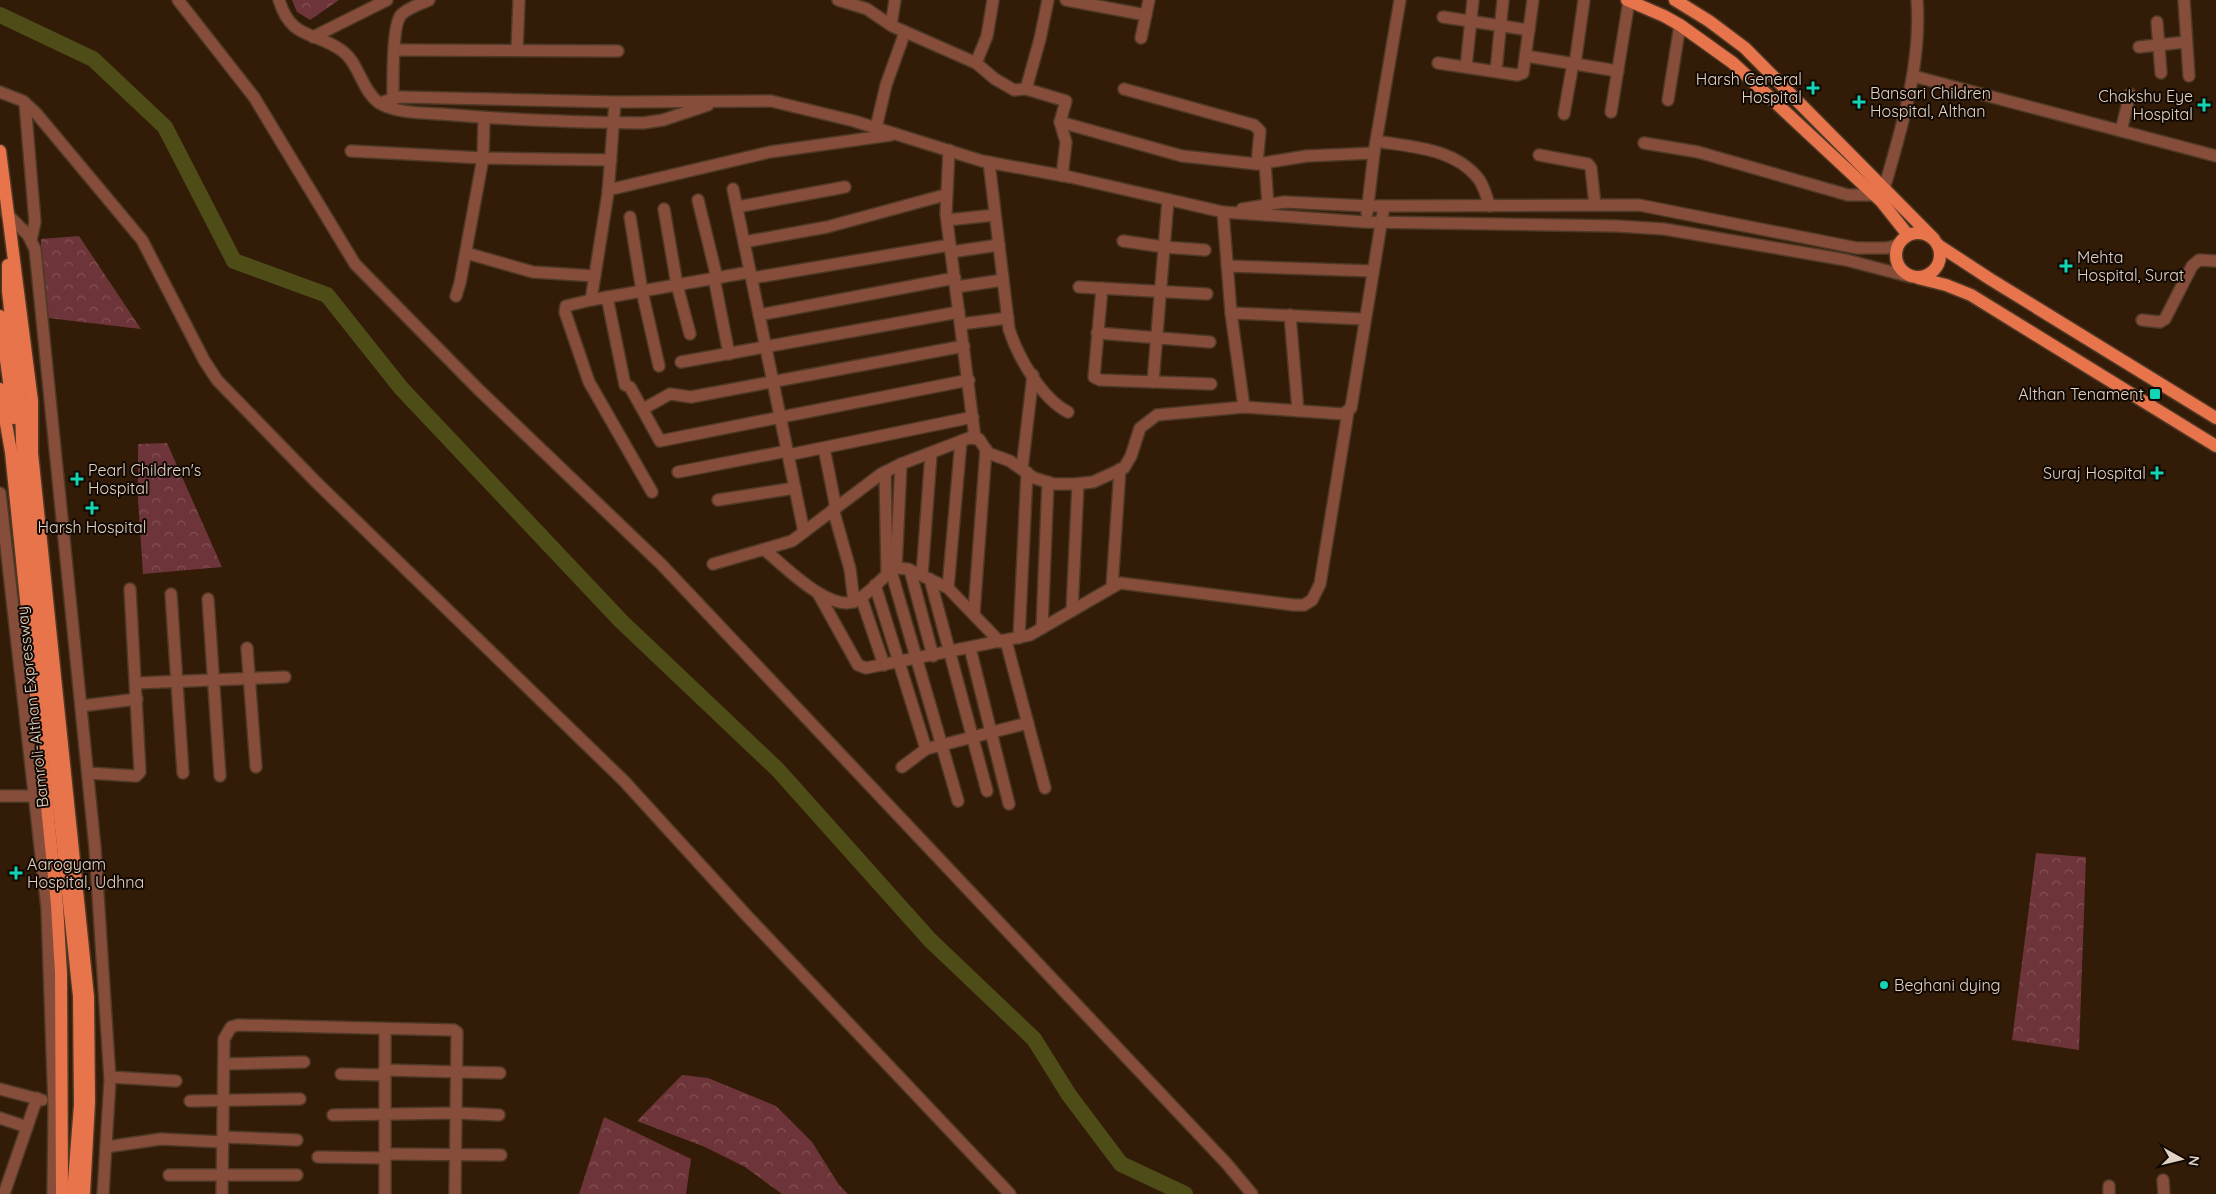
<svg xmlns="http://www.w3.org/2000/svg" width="2216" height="1194" font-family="Quicksand,sans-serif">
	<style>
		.forest { fill: url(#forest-crowns) }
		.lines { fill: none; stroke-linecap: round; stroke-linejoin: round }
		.river { stroke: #4e4d18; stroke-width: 16 }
		.minor-casing { stroke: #4e3926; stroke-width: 14 }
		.major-casing { stroke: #4e3926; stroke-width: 15 }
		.minor { stroke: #854d3a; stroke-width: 11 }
		.major { stroke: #e8744b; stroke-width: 12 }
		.poi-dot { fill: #11d5b4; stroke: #120903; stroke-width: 2 }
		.labels { text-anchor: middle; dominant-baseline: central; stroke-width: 4; stroke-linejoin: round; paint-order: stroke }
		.poi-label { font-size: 16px; fill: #e1d2c6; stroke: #120903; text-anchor: start }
		.street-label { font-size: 16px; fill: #e1d2c6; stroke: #120903 }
	</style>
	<defs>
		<pattern id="forest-crowns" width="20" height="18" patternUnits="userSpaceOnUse" patternTransform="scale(1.25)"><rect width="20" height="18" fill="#6d3539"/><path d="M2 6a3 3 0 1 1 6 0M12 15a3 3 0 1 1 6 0" fill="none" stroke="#825154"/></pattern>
	</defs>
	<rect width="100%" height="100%" fill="#321c07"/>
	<g class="forest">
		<polygon points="292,0 339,0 310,20 297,12"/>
		<polygon points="79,236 141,329 48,318 41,266 41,239"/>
		<polygon points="167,443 222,567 143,574 138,499 138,444"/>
		<polygon points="2036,853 2086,857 2079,1050 2012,1040"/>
		<polygon points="682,1075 708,1078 776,1106 812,1142 839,1185 848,1194 782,1194 745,1167 705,1147 637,1121"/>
		<polygon points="604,1117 691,1159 686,1194 579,1194"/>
	</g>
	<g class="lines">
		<polyline class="river" points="0,15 93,59 165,127 234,261 327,295 401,388 621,621 778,770 930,940 1034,1039 1069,1095 1121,1164 1185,1194"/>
		<defs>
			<g id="minor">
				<polyline points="178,0 254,97 355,264 478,389 662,565 1227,1164 1252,1194"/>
				<path d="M279 0C291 40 314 31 341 50 359 62 361 89 378 102 392 113 424 113 441 114 508 120 575 122 643 123L663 120 708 105"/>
				<polyline points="838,0 867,9 892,26 976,63 995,79 1014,90 1026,89 1066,101 1060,122 1182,156 1257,164 1307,156 1374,153"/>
				<polyline points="1066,0 1146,15"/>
				<polyline points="2184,0 2189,76"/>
				<polyline points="1443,17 1529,30"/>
				<polyline points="2157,22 2161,73"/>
				<polyline points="891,25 895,0"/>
				<polyline points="313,37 387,0"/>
				<polyline points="1141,38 1149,0"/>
				<polyline points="2139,47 2186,42"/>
				<polyline points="394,50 618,51"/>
				<polyline points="517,50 519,0"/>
				<polyline points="1526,56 1618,71"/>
				<polyline points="976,63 987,36 993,0"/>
				<polyline points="1438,63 1517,75 1523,73 1533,0"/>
				<polyline points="1575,64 1584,0"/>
				<polyline points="1466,67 1473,0"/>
				<polyline points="1496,71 1503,0"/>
				<polyline points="1913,76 2216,156"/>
				<polyline points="1026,89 1040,39 1048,0"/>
				<polyline points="1124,89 1254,125 1260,131 1257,164"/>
				<polyline points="0,92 23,101 36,113 142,240 204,360 217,380 316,482 624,781 748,917 1010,1194"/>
				<path d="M393 98C393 82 392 25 401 15 407 8 421 4 429 0"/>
				<polyline points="1668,100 1680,25"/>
				<polyline points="25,103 35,222 31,240"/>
				<polyline points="379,103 400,97 615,102 771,101 854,121 982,161 1070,177 1223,212 1365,222 1617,226 1664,229 1846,260 1911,277"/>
				<polyline points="1611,112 1629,1"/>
				<polyline points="1564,114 1573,63"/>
				<polyline points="1060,122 1066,142 1062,176"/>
				<polyline points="876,128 886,85 905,32"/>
				<polyline points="2121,131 2130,94"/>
				<path d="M1376 141C1411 147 1453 148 1477 177 1484 184 1486 197 1490 206"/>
				<polyline points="1644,143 1698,152 1848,195 1875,195"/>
				<polyline points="949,150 946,214 975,438"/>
				<polyline points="351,151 483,158 611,160"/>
				<polyline points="1539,155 1588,164 1591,168 1595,205"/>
				<path d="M989 162 1009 329C1018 357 1041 398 1068 412"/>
				<polyline points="1265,163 1268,205"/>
				<polyline points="733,189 804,532"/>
				<polyline points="608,190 770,152 891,135"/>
				<path d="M1882 196C1900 133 1922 66 1917 0"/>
				<polyline points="698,200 717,278"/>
				<polyline points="737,207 845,187"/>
				<polyline points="664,209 677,285 690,334"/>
				<polyline points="1242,209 1284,202 1368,206 1639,205 1857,248 1887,248 1898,245"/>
				<polyline points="1223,212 1231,313 1244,407"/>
				<polyline points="1367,213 1374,153 1400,0"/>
				<polyline points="7,214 28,235 35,249 95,848 110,1080 103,1194"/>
				<polyline points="630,217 642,291 659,366"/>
				<polyline points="947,220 995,215"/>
				<polyline points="1123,241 1164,247 1205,250"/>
				<polyline points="744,242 827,227 945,195"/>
				<polyline points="951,252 999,245"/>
				<polyline points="466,253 533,272 595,276"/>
				<polyline points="1227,266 1373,271"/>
				<polyline points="714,278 729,354"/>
				<polyline points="752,278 950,245"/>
				<polyline points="956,287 1003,280"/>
				<polyline points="1079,287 1207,294"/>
				<polyline points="1102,288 1094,377 1100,380 1211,384"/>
				<polyline points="456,296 460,283 483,158 484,118"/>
				<polyline points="607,297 625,385 630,387 660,441 969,380"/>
				<polyline points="591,300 608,193 615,102"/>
				<polyline points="1231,313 1364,319"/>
				<polyline points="759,315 955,278"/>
				<polyline points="1290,315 1298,411"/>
				<polyline points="2142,320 2160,322 2165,319 2192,266 2199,260 2216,261"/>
				<polyline points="961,324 1008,318"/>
				<polyline points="1097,333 1210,342"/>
				<polyline points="681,362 959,312"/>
				<polyline points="1153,382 1168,200"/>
				<polyline points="643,409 670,394 691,397 964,346"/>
				<polyline points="824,448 836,508"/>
				<polyline points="788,455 973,417"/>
				<polyline points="1022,469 1033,375"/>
				<polyline points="678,472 787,451"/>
				<polyline points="885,472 887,574"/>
				<polyline points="652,492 589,382 565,312 566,306 591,300 750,272"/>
				<polyline points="0,493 47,908 54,1107 53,1194"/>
				<polyline points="718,500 795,488"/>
				<polyline points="833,509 850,569 854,602"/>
				<path d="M765 550C783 565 830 613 855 601 868 595 880 580 891 571L896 568 908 569 948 588 1000 642"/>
				<polyline points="713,564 792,541 881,474 901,464 969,438 979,439 988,453 1010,461 1034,478 1054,484 1074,484 1093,482 1124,468 1131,456 1140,428 1157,415 1244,407 1343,414 1351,408 1384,206"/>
				<polyline points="896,568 901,464"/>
				<polyline points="910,570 933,656"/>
				<polyline points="891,571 958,801"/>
				<polyline points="922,575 931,454"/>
				<polyline points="930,579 987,791"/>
				<polyline points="875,585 926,749"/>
				<polyline points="1112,587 1120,469"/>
				<polyline points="948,588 961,441"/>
				<polyline points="171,594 183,773"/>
				<polyline points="819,595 858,665 866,668 1030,635 1120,583 1294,605 1304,605 1312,600 1320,584 1348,412"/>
				<polyline points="861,597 884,665"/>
				<polyline points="208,599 220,776"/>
				<polyline points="1072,611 1078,484"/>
				<polyline points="974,613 986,449"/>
				<polyline points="1042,628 1048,482"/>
				<polyline points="1019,638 1027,472"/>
				<polyline points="1006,641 1045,788"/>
				<polyline points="247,648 256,767"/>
				<polyline points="970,648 1009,804"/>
				<polyline points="136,683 285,677"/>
				<polyline points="81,706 137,699"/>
				<polyline points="902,767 926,749 1028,723"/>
				<polyline points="88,773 136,776 140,772 130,589"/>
				<polyline points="0,796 35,796"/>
				<polyline points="385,1029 385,1194"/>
				<polyline points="224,1064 304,1062"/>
				<polyline points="384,1070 500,1073"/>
				<polyline points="341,1074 384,1075"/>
				<polyline points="110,1077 176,1081"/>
				<polyline points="0,1089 42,1100"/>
				<polyline points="190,1101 300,1099"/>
				<polyline points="333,1115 457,1113 499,1115"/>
				<polyline points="0,1118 27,1127"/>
				<polyline points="223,1137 297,1140"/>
				<polyline points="106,1147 161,1139 223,1142"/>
				<polyline points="385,1154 501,1155"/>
				<polyline points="318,1157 385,1158"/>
				<polyline points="169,1175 297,1175"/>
				<polyline points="2163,1180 2164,1194"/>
				<polyline points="2109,1186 2109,1194"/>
				<polyline points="5,1191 37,1098"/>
				<polyline points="222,1194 224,1039 231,1027 238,1025 454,1030 457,1032 455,1194"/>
			</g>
			<g id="major">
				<polyline points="1627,0 1664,16 1680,25 1733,63 1881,201 1908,235"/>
				<polyline points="1675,0 1709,21 1745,48 1934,239"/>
				<polyline points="0,151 32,401 32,453 88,997 89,1102 84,1194"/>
				<circle cx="1918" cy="255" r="22"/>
				<polyline points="1938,245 1990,279 2216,418"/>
				<polyline points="8,265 8,291 21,408 23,470 79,996 80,1105 73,1194"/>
				<polyline points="1918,278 1946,285 1971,295 2216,446"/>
				<polyline points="0,316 14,418"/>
				<polyline points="0,389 11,452 57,905 61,974 62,1194"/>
			</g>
		</defs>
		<use href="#minor" class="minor-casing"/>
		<use href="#major" class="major-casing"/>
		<use href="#minor" class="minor"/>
		<use href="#major" class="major"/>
	</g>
	<g class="poi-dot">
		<path d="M1810.5 80.5h5v5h5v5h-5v5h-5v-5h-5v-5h5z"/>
		<path d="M1856.5 94.5h5v5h5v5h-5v5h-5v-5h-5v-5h5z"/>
		<path d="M2201.5 97.5h5v5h5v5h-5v5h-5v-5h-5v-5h5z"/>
		<path d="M2063.5 258.5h5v5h5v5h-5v5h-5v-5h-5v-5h5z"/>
		<rect x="2149" y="388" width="12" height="12" rx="2.5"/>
		<path d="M2154.5 465.5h5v5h5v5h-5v5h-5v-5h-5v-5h5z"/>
		<path d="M74.5 471.5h5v5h5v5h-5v5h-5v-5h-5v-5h5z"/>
		<path d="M89.5 500.5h5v5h5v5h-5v5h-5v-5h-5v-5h5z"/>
		<path d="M13.5 865.5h5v5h5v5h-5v5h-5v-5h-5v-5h5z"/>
		<circle cx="1884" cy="985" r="5"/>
	</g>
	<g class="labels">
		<g class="poi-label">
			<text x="1802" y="79" text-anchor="end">Harsh General<tspan x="1802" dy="18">Hospital</tspan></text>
			<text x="1870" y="93">Bansari Children<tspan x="1870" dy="18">Hospital, Althan</tspan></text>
			<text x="2193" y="96" text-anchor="end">Chakshu Eye<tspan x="2193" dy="18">Hospital</tspan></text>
			<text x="2077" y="257">Mehta<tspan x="2077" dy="18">Hospital, Surat</tspan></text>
			<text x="2144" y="394" text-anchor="end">Althan Tenament</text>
			<text x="88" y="470">Pearl Children's<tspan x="88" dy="18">Hospital</tspan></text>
			<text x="2146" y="473" text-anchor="end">Suraj Hospital</text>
			<text x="92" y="527" text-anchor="middle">Harsh Hospital</text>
			<text x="27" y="864">Aarogyam<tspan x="27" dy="18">Hospital, Udhna</tspan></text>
			<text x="1894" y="985">Beghani dying</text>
		</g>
		<g class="street-label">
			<text transform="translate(32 707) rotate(-96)">Bamroli-Althan Expressway</text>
		</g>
	</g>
	<g transform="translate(2181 1159) rotate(98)" stroke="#120903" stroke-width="4" paint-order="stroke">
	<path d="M0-4L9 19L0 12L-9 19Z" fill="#e1d2c6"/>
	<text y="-8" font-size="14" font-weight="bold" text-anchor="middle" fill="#e1d2c6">N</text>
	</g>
</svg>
